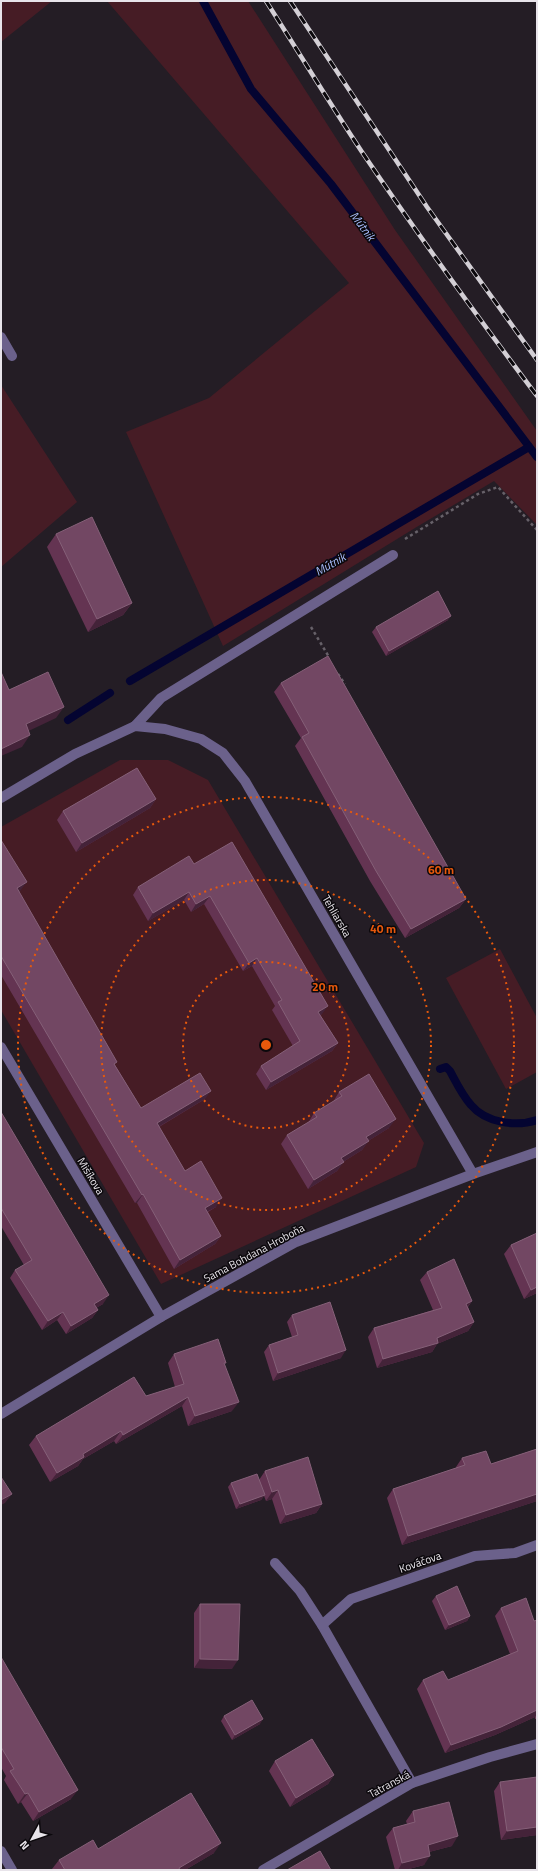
<svg xmlns="http://www.w3.org/2000/svg" width="538" height="1871" font-family="'Titillium Web',sans-serif">
	<style>
		.green { fill: #461c25 }
		.lines { fill: none; stroke-linecap: round; stroke-linejoin: round }
		.stream { stroke: #040431; stroke-width: 8 }
		.path { stroke: #676169; stroke-width: 2.5; stroke-dasharray: 3 3; stroke-linecap: butt }
		.lane { stroke: #6b618b; stroke-width: 10 }
		.street { stroke: #6b618b; stroke-width: 10 }
		.rail-casing { stroke: #d3cfd5; stroke-width: 4.5 }
		.rail { stroke: #0b080c; stroke-width: 3; stroke-dasharray: 9; stroke-linecap: butt }
		.wall { fill: #643452 }
		.shaded-wall { fill: #442339 }
		.building { fill: #724763; stroke: #856078 }
		.ring { fill: none; stroke: #e8590c; stroke-width: 2; stroke-dasharray: 2 4 }
		.labels { text-anchor: middle; dominant-baseline: central; stroke-width: 3; stroke-linejoin: round; paint-order: stroke }
		.street-label { font-size: 11px; fill: #e8e4ea; stroke: #0b080c }
		.water-label { font-size: 12px; font-style: italic; fill: #a9befd; stroke: #0b080c }
		.centre { fill: #e8590c; stroke: #0b080c; stroke-width: 2 }
		.ring-label { font-size: 12px; text-anchor: middle; font-weight: bold; fill: #e8590c; stroke: #0b080c; stroke-width: 3; stroke-linejoin: round; paint-order: stroke }
	</style>
	<rect width="100%" height="100%" fill="#241d25"/>
	<g class="green">
		<polygon points="1,1 52,1 1,42"/>
		<polygon points="107,1 248,1 395,230 537,431 537,525 494,481 415,528 223,646 126,432 209,398 349,283"/>
		<polygon points="1,385 77,502 1,567"/>
		<polygon points="120,760 168,760 208,780 424,1143 416,1167 161,1284 1,1010 1,827"/>
		<polygon points="500,949 537,1018 537,1072 506,1089 446,978"/>
	</g>
	<g class="lines">
		<g class="stream">
			<polyline points="203,1 251,89 331,184 537,457"/>
			<polyline points="130,681 529,447"/>
			<polyline points="68,720 110,693"/>
			<path d="M440 1069 446 1067 450 1071C456 1082 462 1095 471 1105 486 1123 516 1127 537 1120"/>
		</g>
		<g class="path">
			<polyline points="405,539 478,494 498,487 537,530"/>
			<polyline points="311,627 329,657"/>
			<polyline points="338,674 345,684"/>
		</g>
		<polyline class="lane" points="135,726 161,698 393,555"/>
		<g class="street">
			<polyline points="1,337 12,356"/>
			<polyline points="1,798 75,754 135,726 165,729 201,739 223,753 245,781 473,1174"/>
			<polyline points="1,1047 161,1317"/>
			<polyline points="1,1414 161,1317 296,1242 473,1174 537,1152"/>
			<polyline points="275,1563 300,1591 322,1625 412,1783"/>
			<polyline points="322,1625 351,1599 475,1556 515,1553 537,1545"/>
			<polyline points="1,1851 12,1870"/>
			<polyline points="263,1870 412,1783 490,1757 537,1744"/>
		</g>
		<defs>
			<g id="rail">
				<path d="M266 1C298 51 329 102 362 152 418 235 477 316 537 396"/>
				<polyline points="290,1 427,207 537,360"/>
			</g>
		</defs>
		<use href="#rail" class="rail-casing"/>
		<use href="#rail" class="rail"/>
	</g>
	<g class="wall">
		<polygon points="56,534 132,603 123,615 88,632 47,547"/>
		<polygon points="448,620 386,656 372,632 376,627"/>
		<polygon points="281,683 466,899 459,908 405,938 370,881 295,746 301,738 274,692"/>
		<polygon points="156,799 150,808 76,852 57,820 63,811"/>
		<polygon points="1,840 20,891 19,892 115,1065 141,1108 205,1099 159,1127 185,1171 216,1207 208,1212 221,1236 215,1244 174,1269 137,1203 135,1203 1,975"/>
		<polygon points="194,864 322,1014 320,1015 338,1043 332,1051 266,1090 256,1074 261,1066 293,1046 272,1010 275,1006 252,966 243,971 204,904 191,912 184,900 148,921 133,895 138,887"/>
		<polygon points="339,1092 389,1128 368,1141 362,1150 343,1162 337,1171 308,1189 281,1144 287,1135 308,1123 314,1113 333,1102"/>
		<polygon points="1,1112 103,1304 96,1308 98,1310 92,1318 66,1334 57,1320 42,1330 10,1278 15,1270 24,1265 1,1226"/>
		<polygon points="537,1233 537,1293 524,1299 504,1254 511,1245"/>
		<polygon points="427,1272 472,1301 468,1307 474,1322 468,1331 437,1344 432,1352 377,1368 368,1337 374,1328 433,1310 420,1280"/>
		<polygon points="292,1315 341,1358 273,1381 264,1352 269,1345 292,1337 287,1322"/>
		<polygon points="174,1354 225,1365 232,1411 188,1426 182,1406 116,1444 114,1441 83,1459 78,1466 50,1482 29,1445 36,1436 146,1396 175,1387 168,1363"/>
		<polygon points="537,1449 537,1501 402,1545 387,1498 393,1489 456,1468 456,1467 462,1458 491,1464"/>
		<polygon points="265,1471 322,1504 316,1513 280,1524 272,1499 266,1501 264,1496 261,1500 236,1509 228,1487 231,1483 259,1480"/>
		<polygon points="436,1596 470,1616 467,1621 445,1630 432,1601"/>
		<polygon points="200,1604 232,1669 194,1668 194,1613"/>
		<polygon points="501,1608 534,1621 537,1620 537,1719 535,1719 535,1717 495,1735 445,1753 417,1689 423,1680 448,1680 510,1654 495,1616"/>
		<polygon points="1,1657 71,1799 33,1821 21,1802 18,1804 4,1780 6,1776 1,1767"/>
		<polygon points="224,1716 260,1724 232,1740 221,1721"/>
		<polygon points="275,1761 334,1775 328,1784 290,1807 269,1771"/>
		<polygon points="500,1782 537,1835 501,1840 494,1791"/>
		<polygon points="413,1811 452,1846 429,1852 424,1865 405,1870 395,1870 386,1837 393,1828 407,1824 406,1821"/>
		<polygon points="98,1849 214,1853 185,1870 53,1870 52,1869 59,1860"/>
	</g>
	<g class="shaded-wall">
		<polygon points="132,603 123,615 88,632 97,619"/>
		<polygon points="451,616 448,620 386,656 389,651"/>
		<polygon points="64,707 56,718 18,736 26,724"/>
		<polygon points="30,735 22,747 1,756 1,749"/>
		<polygon points="156,799 150,808 76,852 82,843"/>
		<polygon points="27,882 20,891 11,897 17,888"/>
		<polygon points="189,892 184,900 148,921 153,913"/>
		<polygon points="210,896 204,904 191,912 196,904"/>
		<polygon points="466,899 459,908 405,938 411,929"/>
		<polygon points="257,958 252,966 243,971 249,963"/>
		<polygon points="328,1006 322,1014 312,1020 318,1012"/>
		<polygon points="338,1043 332,1051 266,1090 271,1082"/>
		<polygon points="211,1091 205,1099 150,1132 157,1123"/>
		<polygon points="396,1119 389,1128 360,1146 366,1137"/>
		<polygon points="369,1141 362,1150 335,1167 341,1158"/>
		<polygon points="344,1162 337,1171 308,1189 314,1180"/>
		<polygon points="143,1194 137,1203 135,1203 142,1195"/>
		<polygon points="222,1198 216,1207 199,1216 205,1208"/>
		<polygon points="221,1236 215,1244 174,1269 180,1260"/>
		<polygon points="537,1287 537,1293 524,1299 531,1290"/>
		<polygon points="109,1295 103,1304 89,1312 94,1304"/>
		<polygon points="472,1301 466,1309 466,1304"/>
		<polygon points="98,1310 92,1318 66,1334 71,1326"/>
		<polygon points="63,1312 57,1320 42,1330 48,1321"/>
		<polygon points="474,1322 468,1331 437,1344 432,1352 377,1368 383,1359 437,1338"/>
		<polygon points="346,1350 341,1358 273,1381 278,1373"/>
		<polygon points="188,1397 182,1406 116,1444 123,1435"/>
		<polygon points="239,1402 232,1411 188,1426 195,1416"/>
		<polygon points="121,1431 114,1441 83,1459 78,1466 50,1482 57,1473 83,1454"/>
		<polygon points="278,1490 272,1499 266,1501 272,1492"/>
		<polygon points="12,1494 5,1503 1,1505 1,1500"/>
		<polygon points="537,1494 537,1501 402,1545 408,1536"/>
		<polygon points="265,1495 261,1500 236,1509 240,1504"/>
		<polygon points="322,1504 316,1513 280,1524 286,1515"/>
		<polygon points="470,1616 467,1621 445,1630 449,1625"/>
		<polygon points="200,1659 238,1660 232,1669 194,1668"/>
		<polygon points="537,1710 537,1714 535,1717 495,1735 445,1753 451,1745"/>
		<polygon points="263,1719 260,1724 232,1740 235,1735"/>
		<polygon points="334,1775 328,1784 290,1807 296,1798"/>
		<polygon points="78,1790 71,1799 33,1821 39,1812"/>
		<polygon points="28,1793 21,1802 18,1804 25,1794"/>
		<polygon points="537,1827 537,1835 501,1840 507,1831"/>
		<polygon points="458,1836 452,1846 421,1854 428,1845"/>
		<polygon points="221,1843 214,1853 185,1870 177,1870 179,1868"/>
		<polygon points="430,1856 424,1865 405,1870 398,1870 402,1863"/>
	</g>
	<g class="building">
		<polygon points="92,517 132,603 97,619 56,534"/>
		<polygon points="438,591 451,616 389,651 376,627"/>
		<polygon points="328,656 466,899 411,929 376,871 302,737 309,733 281,683"/>
		<polygon points="1,672 9,690 48,672 64,707 26,724 30,735 1,749"/>
		<polygon points="137,768 156,799 82,843 63,811"/>
		<polygon points="1,840 27,882 17,888 117,1062 114,1064 141,1108 200,1073 211,1091 157,1123 185,1171 201,1161 222,1198 205,1208 221,1236 180,1260 143,1194 142,1195 1,956"/>
		<polygon points="232,842 328,1006 318,1012 338,1043 271,1082 261,1066 300,1041 278,1002 282,1000 257,958 249,963 210,896 196,904 189,892 153,913 138,887 189,856 194,864"/>
		<polygon points="369,1074 396,1119 366,1137 369,1141 341,1158 344,1162 314,1180 287,1135 317,1117 314,1113 342,1096 339,1092"/>
		<polygon points="1,1112 109,1295 94,1304 98,1310 71,1326 63,1312 48,1321 15,1270 32,1260 1,1208"/>
		<polygon points="537,1233 537,1287 531,1290 511,1245"/>
		<polygon points="454,1259 472,1301 466,1304 474,1322 437,1338 438,1343 383,1359 374,1328 442,1308 427,1272"/>
		<polygon points="330,1302 346,1350 278,1373 269,1345 298,1335 292,1315"/>
		<polygon points="218,1339 226,1363 224,1363 239,1402 195,1416 188,1397 123,1435 121,1431 83,1454 84,1457 57,1473 36,1436 134,1377 146,1396 184,1384 174,1354"/>
		<polygon points="537,1449 537,1494 408,1536 393,1489 465,1465 462,1458 486,1451 491,1464"/>
		<polygon points="308,1457 322,1504 286,1515 278,1490 272,1492 265,1471"/>
		<polygon points="257,1474 265,1495 240,1504 231,1483"/>
		<polygon points="1,1477 12,1494 1,1500"/>
		<polygon points="457,1586 470,1616 449,1625 436,1596"/>
		<polygon points="526,1598 534,1621 537,1620 537,1710 501,1727 451,1745 423,1680 443,1671 448,1680 518,1651 501,1608"/>
		<polygon points="200,1604 240,1604 238,1660 200,1659"/>
		<polygon points="1,1657 78,1790 39,1812 28,1793 25,1794 18,1783 10,1771 14,1769 1,1747"/>
		<polygon points="252,1700 263,1719 235,1735 224,1716"/>
		<polygon points="312,1739 334,1775 296,1798 275,1761"/>
		<polygon points="537,1777 537,1827 507,1831 500,1782"/>
		<polygon points="191,1793 221,1843 179,1868 180,1870 65,1870 59,1860 93,1840 98,1849"/>
		<polygon points="449,1802 458,1836 428,1845 430,1856 402,1863 393,1828 415,1822 413,1811"/>
		<polygon points="320,1851 331,1870 287,1870"/>
	</g>
	<g class="ring">
		<circle cx="266" cy="1045" r="83"/>
		<circle cx="266" cy="1045" r="165"/>
		<circle cx="266" cy="1045" r="248"/>
	</g>
	<g class="labels">
		<g class="street-label">
			<text transform="translate(337 916) rotate(60)">Tehliarska</text>
			<text transform="translate(91 1176) rotate(59)">Mišíkova</text>
			<text transform="translate(254 1253) rotate(-28)">Sama Bohdana Hroboňa</text>
			<text transform="translate(420 1562) rotate(-19)">Kováčova</text>
			<text transform="translate(389 1784) rotate(-28)">Tatranská</text>
		</g>
		<g class="water-label">
			<text transform="translate(363 226) rotate(53)">Mútnik</text>
			<text transform="translate(330 564) rotate(-30)">Mútnik</text>
		</g>
	</g>
	<circle cx="266" cy="1045" r="6" class="centre"/>
	<g class="ring-label">
		<text x="441" y="874">60 m</text>
		<text x="383" y="933">40 m</text>
		<text x="325" y="991">20 m</text>
	</g>
	<rect width="538" height="1871" fill="none" stroke="#e8e4ea" stroke-width="4"/>
	<g transform="translate(32 1839) rotate(230)" stroke="#0b080c" stroke-width="3" paint-order="stroke">
	<path d="M0-3L7 15L0 10L-7 15Z" fill="#e8e4ea"/>
	<text y="-6" font-size="11" font-weight="bold" text-anchor="middle" fill="#e8e4ea">N</text>
	</g>
</svg>
